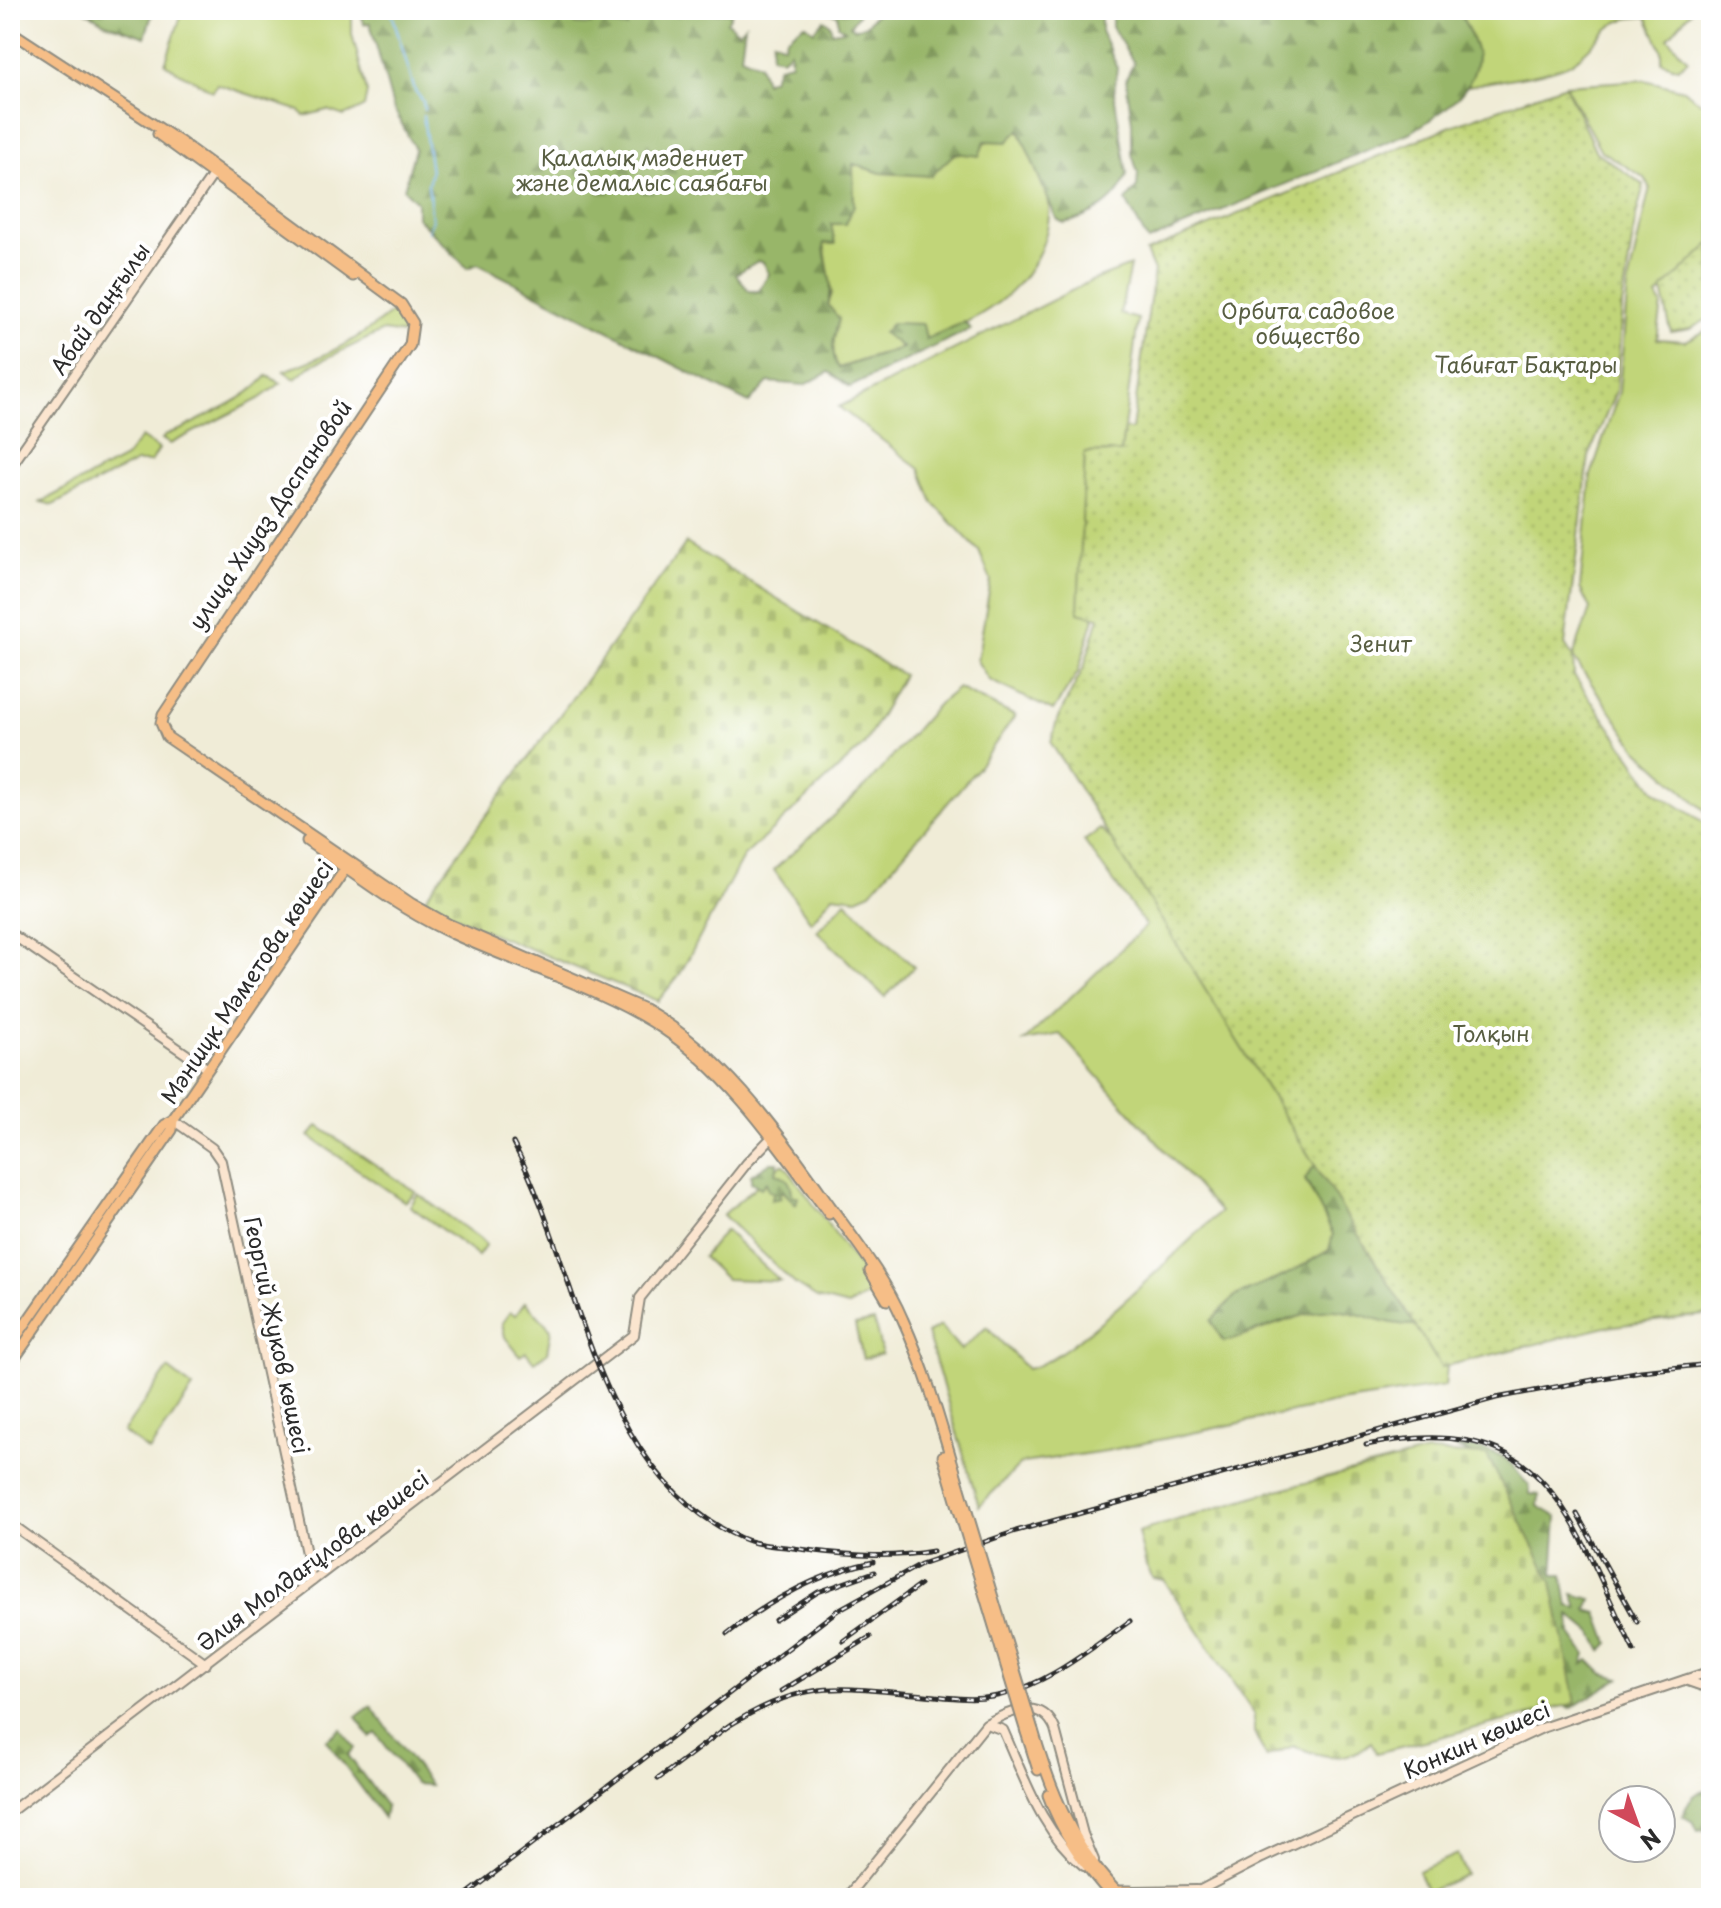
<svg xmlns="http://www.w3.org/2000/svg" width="1721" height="1908" font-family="'Playpen Sans',sans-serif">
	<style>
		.green { fill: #c1d579; stroke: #768052; stroke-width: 2 }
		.forest { fill: url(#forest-firs); stroke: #62704a; stroke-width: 2; fill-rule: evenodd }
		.cemetery { fill: url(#cemetery-stones); stroke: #768052; stroke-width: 2 }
		.garden { fill: url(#garden-dots); stroke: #768052; stroke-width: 2 }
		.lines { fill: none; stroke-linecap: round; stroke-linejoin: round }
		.stream { stroke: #7dbbf1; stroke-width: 2 }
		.secondary-casing { stroke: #8e8c81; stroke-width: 12 }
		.primary-casing { stroke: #8e8c81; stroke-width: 13 }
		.secondary { stroke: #fbe5cf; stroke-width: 8 }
		.primary { stroke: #f6be87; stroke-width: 9 }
		.rail-casing { stroke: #2b2b2b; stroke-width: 5 }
		.rail { stroke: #fff; stroke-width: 2; stroke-dasharray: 6; stroke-linecap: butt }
		.primary-bridge-casing { stroke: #8e8c81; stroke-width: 13; stroke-linecap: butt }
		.primary-bridge { stroke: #f6be87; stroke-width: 9 }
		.labels { text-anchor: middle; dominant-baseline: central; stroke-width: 8; stroke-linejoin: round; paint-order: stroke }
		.park-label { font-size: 22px; fill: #585e42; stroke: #fff }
		.street-label { font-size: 22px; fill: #2b2b2b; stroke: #fff }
	</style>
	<defs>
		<pattern id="forest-firs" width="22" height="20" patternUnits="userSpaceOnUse" patternTransform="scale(2)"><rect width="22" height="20" fill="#98b669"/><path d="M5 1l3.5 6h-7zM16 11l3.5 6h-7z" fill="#7c9457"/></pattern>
		<pattern id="cemetery-stones" width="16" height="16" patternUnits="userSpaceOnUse" patternTransform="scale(2)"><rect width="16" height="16" fill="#c1d579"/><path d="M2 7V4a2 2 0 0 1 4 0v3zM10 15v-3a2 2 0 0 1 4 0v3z" fill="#a6b769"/></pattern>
		<pattern id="garden-dots" width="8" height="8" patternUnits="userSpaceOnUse" patternTransform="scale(2)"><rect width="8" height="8" fill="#c1d579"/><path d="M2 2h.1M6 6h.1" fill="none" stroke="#a6b769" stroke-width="1.8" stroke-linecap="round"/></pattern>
	</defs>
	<rect width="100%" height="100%" fill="#fff"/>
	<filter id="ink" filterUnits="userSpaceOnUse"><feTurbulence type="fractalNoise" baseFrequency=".0125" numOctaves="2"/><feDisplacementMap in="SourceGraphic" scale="16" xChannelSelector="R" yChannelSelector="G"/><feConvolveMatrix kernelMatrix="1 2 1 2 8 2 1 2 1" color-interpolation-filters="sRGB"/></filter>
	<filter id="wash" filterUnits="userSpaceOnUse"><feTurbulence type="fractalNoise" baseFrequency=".006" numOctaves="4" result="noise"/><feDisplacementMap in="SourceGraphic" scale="32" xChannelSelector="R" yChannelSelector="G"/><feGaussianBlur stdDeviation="1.8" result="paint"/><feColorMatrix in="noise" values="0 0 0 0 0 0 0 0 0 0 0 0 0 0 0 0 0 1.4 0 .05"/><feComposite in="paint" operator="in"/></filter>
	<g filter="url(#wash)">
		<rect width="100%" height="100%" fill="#f0ecd7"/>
		<g class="green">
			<polygon points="183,10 352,10 352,34 367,92 364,107 344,116 327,110 304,116 300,111 217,84 213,91 165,64"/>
			<path d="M1459 10H1692L1668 38 1688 60 1678 68 1662 62V51L1647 17C1604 15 1602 43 1571 63 1553 74 1491 81 1468 86L1477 56Z"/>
			<polygon points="1645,80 1683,90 1711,109 1711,243 1657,296 1662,305 1657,339 1686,341 1711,328 1711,816 1637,749 1573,657 1590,609 1580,588 1591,475 1619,392 1628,284 1650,187 1645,178 1601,151 1565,85"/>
			<path d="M1019 129C1028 151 1041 174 1048 197 1051 211 1048 227 1044 240 1016 325 913 341 839 368 829 354 834 335 839 319L828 305 832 294 824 243 834 244 831 224 854 205 852 164 881 173 905 174Z"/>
			<polygon points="1130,266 1120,314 1138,319 1121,452 1085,453 1079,612 1095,615 1078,672 1053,711 989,680 977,661 991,580 979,551 933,503 920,469 839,407 1089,282"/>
			<path d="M392 312 403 325 404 334 383 331 312 365 295 379 284 371C322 358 361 338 392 312Z"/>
			<path d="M267 376 281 383 259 399 170 444 162 439C169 431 176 432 184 428 212 412 247 399 267 376Z"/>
			<polygon points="141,437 159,449 151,462 136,462 53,505 41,502 125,458"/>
			<polygon points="958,688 1015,716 977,769 871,892 857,898 833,895 811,922 774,870 869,783 938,704"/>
			<path d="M1100 829 1113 841 1315 1165 1305 1180 1334 1234 1329 1251 1284 1276 1235 1296 1211 1321 1223 1341C1257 1334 1297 1313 1330 1310 1359 1307 1386 1326 1415 1325L1441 1367 1447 1366 1445 1386 1340 1402 1106 1451 1022 1463 979 1506 927 1333 940 1326 961 1350 987 1327 1027 1369C1070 1361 1182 1246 1220 1212L1060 1034 1024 1041 1146 926 1084 841Z"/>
			<polygon points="846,901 914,967 885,997 817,931"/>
			<polygon points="318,1126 416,1192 405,1202 309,1136"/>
			<polygon points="782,1164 786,1166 876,1291 848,1306 817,1298 795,1284 723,1215"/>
			<polygon points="418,1194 479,1238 486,1245 478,1256 410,1206"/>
			<polygon points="725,1230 780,1281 726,1279 703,1257"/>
			<polygon points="525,1302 551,1329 547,1353 534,1362 526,1352 520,1356 505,1337 502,1323 510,1312 516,1315"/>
			<polygon points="874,1321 882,1354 863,1359 855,1325"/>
			<polygon points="168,1369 193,1388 149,1451 123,1432"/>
			<polygon points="1457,1854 1466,1875 1427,1892 1418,1871"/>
		</g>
		<g class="forest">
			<polygon points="84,10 136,10 152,15 145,37 105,23"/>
			<path d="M360 10H531V22L539 23 541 10H576L575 24 591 25 593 10H610L609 25 627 27 628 10H669L677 16 688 10 732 13 727 22 739 32 745 25 741 56 759 64 765 82 773 78 778 66 791 63 790 51 782 58 771 56 773 40 784 45 786 38 805 24 814 31 824 20 830 24 832 32 845 30 838 25V15L820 10H861L850 26 855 29 866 25 879 10H1101V31L1117 67 1114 93 1127 174C1119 201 1089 219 1063 223L1056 218 1019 130 1007 142 985 141 979 156 955 153 931 176 881 173 853 164 854 205 846 224H831L835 244 824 243C824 266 836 281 828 305L839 319C834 335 829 353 839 368L903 348 883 333 892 323 923 324 926 339 964 322 971 329 850 387 829 372 804 385 768 382 749 403 478 264 467 268 417 217V202L404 189 415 149 393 107 370 23 364 24ZM758 261 764 263 769 274 759 291H749L736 274Z"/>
			<path d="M1112 10H1459C1464 23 1477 44 1477 57 1475 93 1439 114 1413 131L1148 241 1126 201 1137 187 1138 173 1132 154V122L1126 79 1134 63 1112 27Z"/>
			<path d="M771 1162H778L776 1173C787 1177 792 1183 792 1195L798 1197 796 1204 783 1191 779 1194 781 1198 771 1200 774 1193 768 1190 767 1182 761 1188 751 1182V1175Z"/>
			<path d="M1315 1165 1415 1325C1387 1326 1362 1312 1334 1310 1311 1309 1249 1334 1224 1342L1211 1321 1235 1296 1284 1276 1329 1250 1333 1234 1305 1179Z"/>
			<path d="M1452 1446C1471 1448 1494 1448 1508 1461 1517 1469 1519 1477 1529 1485L1530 1494 1539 1495 1538 1506 1557 1517 1553 1575H1563L1568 1606 1578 1608 1573 1594 1591 1599 1587 1610 1598 1613 1609 1643 1602 1650 1593 1634 1570 1615 1571 1634 1586 1655 1583 1664 1589 1660 1602 1673 1620 1678 1571 1708 1555 1701 1550 1713 1537 1720 1514 1712 1484 1459Z"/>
			<polygon points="371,1706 430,1785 415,1784 376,1733 370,1737 356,1717"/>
			<polygon points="341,1729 355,1748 348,1755 386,1806 384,1818 326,1740"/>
			<path d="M1711 1789V1829L1698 1831 1693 1822 1683 1816C1688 1800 1694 1791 1711 1789Z"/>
		</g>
		<g class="cemetery">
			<polygon points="686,543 903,675 864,745 743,857 680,974 658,1001 479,928 424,900"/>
			<path d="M1427 1452 1487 1455 1552 1582 1576 1703 1376 1753 1371 1742C1348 1764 1321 1757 1293 1746L1266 1757 1254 1732V1714L1164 1580 1153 1578 1146 1566 1138 1532 1262 1494Z"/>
		</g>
		<g class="garden">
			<polygon points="1565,85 1596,152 1644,185 1636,216 1622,305 1616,391 1589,456 1565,645 1573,657 1574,676 1654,790 1711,827 1711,1314 1606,1327 1441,1367 1051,743 1057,720 1084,667 1099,617 1078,612 1085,453 1121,452 1124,429 1132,430 1154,271 1146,252 1451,126"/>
			<polygon points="1711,243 1711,317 1690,329 1671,332 1662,290"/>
		</g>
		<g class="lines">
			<g class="stream">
				<polyline points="391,10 415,91 423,101 424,110"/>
				<polyline points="423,116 431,172 428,184 432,220 428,231"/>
			</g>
		</g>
	</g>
	<g filter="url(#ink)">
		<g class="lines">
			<defs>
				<g id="secondary">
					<polyline points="10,468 217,169"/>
					<polyline points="10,933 208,1069"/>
					<polyline points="173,1120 212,1148 221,1161 312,1581"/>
					<polyline points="10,1523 206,1664"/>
					<polyline points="1685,1680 1711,1689"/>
					<path d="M987 1724 1003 1730C1025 1779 1041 1831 1084 1866"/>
					<polyline points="10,1812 634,1335 640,1298 747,1163 776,1133"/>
					<polyline points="1131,1891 1197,1890"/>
					<path d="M846 1898 986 1724C1009 1711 1042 1697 1055 1729L1083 1834 1094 1860"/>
					<polyline points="1185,1898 1262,1858 1542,1728 1711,1671"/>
				</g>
				<g id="primary">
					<path d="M10 31 179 141 401 304 413 323 410 345 163 715 161 723 167 737 412 904 448 924 644 1009C725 1055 778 1133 831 1207 857 1243 885 1278 903 1320 930 1379 946 1443 965 1505"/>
					<polyline points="158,134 353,276"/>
					<path d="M307 841C352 872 396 907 445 930 516 964 596 985 662 1028 731 1074 780 1148 829 1214"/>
					<polyline points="870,1271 887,1300"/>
					<polyline points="10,1346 164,1125 173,1120 348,865"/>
					<polyline points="10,1365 172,1130 173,1120"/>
					<polyline points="943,1456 958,1507"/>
					<path d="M1033 1730C1051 1792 1075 1852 1123 1898"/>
					<polyline points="1026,1732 1038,1770"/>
					<path d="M1048 1795C1062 1834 1086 1868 1114 1898"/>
					<polyline points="1116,1891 1131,1891 1137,1898"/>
				</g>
			</defs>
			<use href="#secondary" class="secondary-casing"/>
			<use href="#primary" class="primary-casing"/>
			<use href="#secondary" class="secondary"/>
			<use href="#primary" class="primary"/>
			<defs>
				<g id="rail">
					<path d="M513 1143C582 1271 593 1472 741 1538 758 1546 782 1546 800 1549 846 1555 888 1559 933 1551"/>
					<path d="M1366 1445C1549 1409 1567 1513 1634 1651"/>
					<polyline points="1577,1514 1637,1622"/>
					<polyline points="775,1620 818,1592 874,1572"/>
					<path d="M727 1634C770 1600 819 1573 873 1562"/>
					<polyline points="843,1641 920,1585"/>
					<polyline points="781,1691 870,1637"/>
					<path d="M722 1730C805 1678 833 1687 925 1695 947 1697 971 1701 992 1697 1043 1688 1089 1650 1130 1621"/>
					<polyline points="658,1779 731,1724"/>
					<polyline points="462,1898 838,1610 921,1564 1016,1531 1496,1398 1641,1371 1711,1364"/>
				</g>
			</defs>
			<use href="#rail" class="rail-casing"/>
			<use href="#rail" class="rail"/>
			<defs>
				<g id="primary-bridge">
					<polyline points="965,1505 1033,1730"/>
					<polyline points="958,1507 1026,1732"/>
				</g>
			</defs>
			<use href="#primary-bridge" class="primary-bridge-casing"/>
			<use href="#primary-bridge" class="primary-bridge"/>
		</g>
	</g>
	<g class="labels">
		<g class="park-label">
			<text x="642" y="156">Қалалық мәдениет<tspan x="642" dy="25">және демалыс саябағы</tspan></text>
			<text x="1308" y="309">Орбита садовое<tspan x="1308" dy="25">общество</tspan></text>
			<text x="1526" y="363">Табиғат Бақтары</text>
			<text x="1381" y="642">Зенит</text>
			<text x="1491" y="1032">Толқын</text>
		</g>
		<g class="street-label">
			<text transform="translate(99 308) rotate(-55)">Абай даңғылы</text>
			<text transform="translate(269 514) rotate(-56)">улица Хиуаз Доспановой</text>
			<text transform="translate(246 981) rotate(-56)">Мәншүк Мәметова көшесі</text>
			<text transform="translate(278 1335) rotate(78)">Георгий Жуков көшесі</text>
			<text transform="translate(312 1560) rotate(-37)">Әлия Молдағұлова көшесі</text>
			<text transform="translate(1476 1739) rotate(-24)">Конкин көшесі</text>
		</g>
	</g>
	<rect width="1721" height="1908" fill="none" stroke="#fff" stroke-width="40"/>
	<g transform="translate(1637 1824) rotate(139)"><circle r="38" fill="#ffffff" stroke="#aaaaaa" stroke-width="2"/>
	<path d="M0-6L14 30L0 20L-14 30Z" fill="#d1495b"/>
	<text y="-12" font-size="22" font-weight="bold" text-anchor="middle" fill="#2b2b2b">N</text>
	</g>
</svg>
